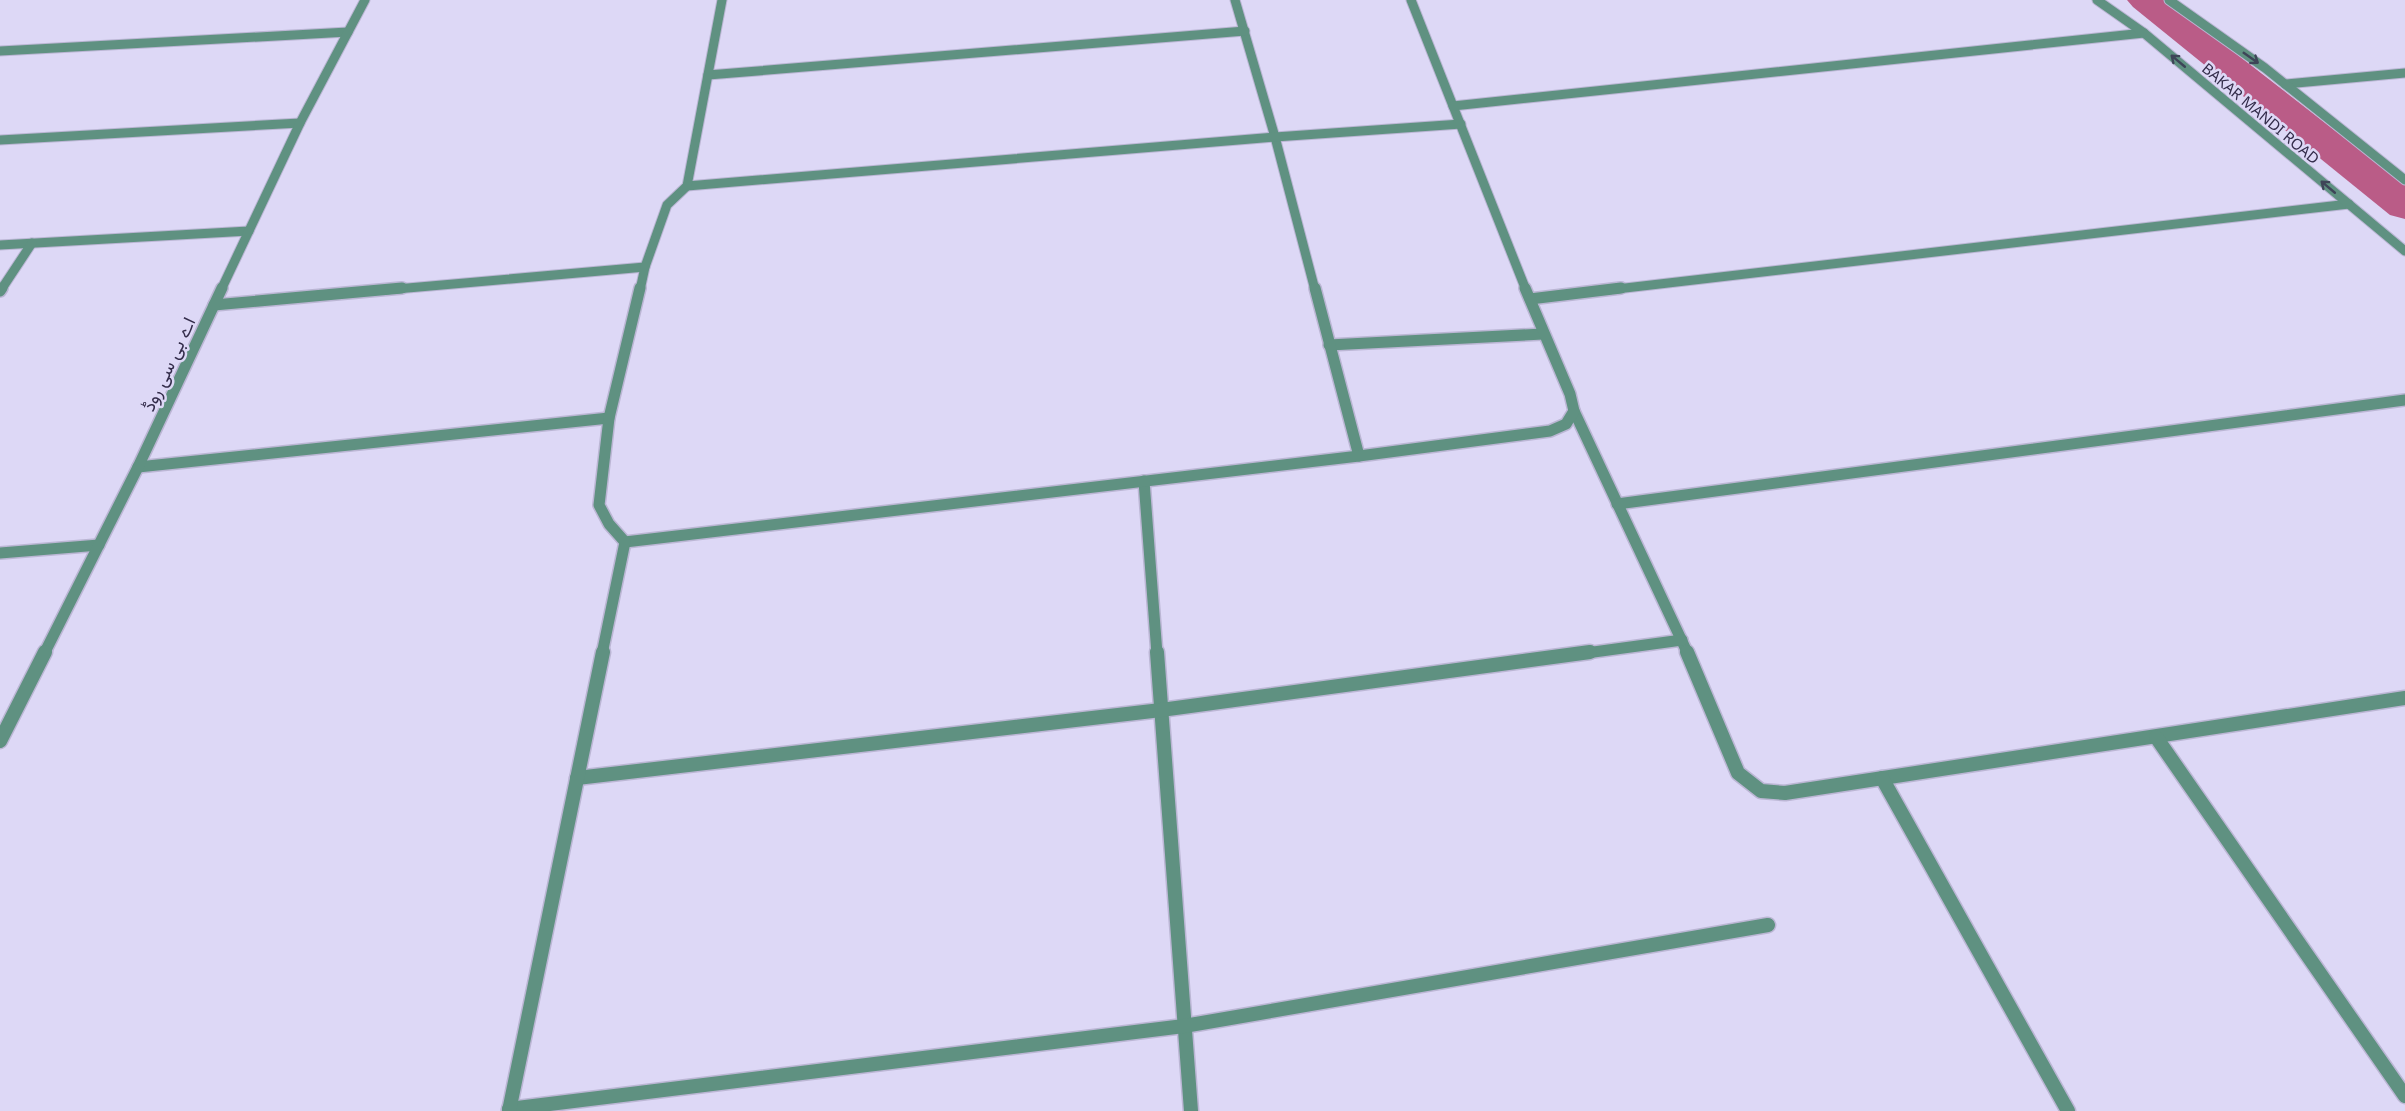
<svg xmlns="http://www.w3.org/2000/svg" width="2405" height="1111" font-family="'Noto Sans',Vazirmatn,sans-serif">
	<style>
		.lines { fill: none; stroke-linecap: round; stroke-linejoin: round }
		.canal { fill: #ba5c87; fill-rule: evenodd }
		.service-casing { stroke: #bbb6d4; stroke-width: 14 }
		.minor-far2-casing { stroke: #bbb6d4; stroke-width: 11 }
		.minor-far1-casing { stroke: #bbb6d4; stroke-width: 14 }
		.minor-casing { stroke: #bbb6d4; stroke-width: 17 }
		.tertiary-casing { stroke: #bbb6d4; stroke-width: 11 }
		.service { stroke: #5f9181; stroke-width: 11 }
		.minor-far2 { stroke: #5f9181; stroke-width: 9 }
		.minor-far1 { stroke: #5f9181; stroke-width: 11 }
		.minor { stroke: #5f9181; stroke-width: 14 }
		.tertiary { stroke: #5f9181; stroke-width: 9 }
		.oneway { stroke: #3e4558 }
		.labels { text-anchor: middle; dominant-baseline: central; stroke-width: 5; stroke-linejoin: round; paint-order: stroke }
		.far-street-label { font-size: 15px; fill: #332c4a; stroke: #ddd8f6 }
		.street-label { font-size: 18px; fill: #332c4a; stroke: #ddd8f6 }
	</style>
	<rect width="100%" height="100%" fill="#ddd8f6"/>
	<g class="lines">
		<polygon class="canal" points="2127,0 2167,0 2405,185 2405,219 2390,215 2133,7"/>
		<defs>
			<polyline id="service" points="1329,345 1543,334"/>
			<g id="minor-far2">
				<polyline points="1235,0 1275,137 1315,290"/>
				<polyline points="1411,0 1526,290"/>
				<polyline points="0,51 348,32"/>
				<polyline points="708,75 1245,31"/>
				<polyline points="2285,84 2405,73"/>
				<polyline points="1453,106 2144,33"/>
				<polyline points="0,140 300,123"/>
				<polyline points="687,186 1275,137 1461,124"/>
				<polyline points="0,245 249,231"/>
				<polyline points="1,290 32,243"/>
				<polyline points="221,290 300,123 365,0"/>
				<polyline points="385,290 645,267"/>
				<polyline points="640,290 645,267 667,205 687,186 722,0"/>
				<polyline points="1608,290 2349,204"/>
			</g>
			<g id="minor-far1">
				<polyline points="1315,288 1359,456"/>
				<polyline points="0,291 2,288"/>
				<polyline points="1530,299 1621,288"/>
				<polyline points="214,305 402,288"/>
				<polyline points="1574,411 1688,654"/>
				<polyline points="138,467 609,418"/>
				<polyline points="1144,481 1157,654"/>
				<polyline points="1617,504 2405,400"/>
				<polyline points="625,542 1359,456 1550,431 1566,424 1574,411 1570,394 1525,288"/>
				<polyline points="0,553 99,545"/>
				<polyline points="44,654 138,467 222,288"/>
				<polyline points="602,654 625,542 609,524 599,505 609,418 640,288"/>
				<polyline points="1579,654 1682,640"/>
			</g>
			<g id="minor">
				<polyline points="1157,652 1191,1111"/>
				<polyline points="1687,652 1738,773 1761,791 1785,793 2405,698"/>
				<polyline points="2156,737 2405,1096"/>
				<polyline points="0,741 45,652"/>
				<polyline points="577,778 1161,710 1590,652"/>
				<polyline points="1882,778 2068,1111"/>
				<polyline points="509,1109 1184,1026 1768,925"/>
				<polyline points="509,1111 603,652"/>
			</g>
			<g id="tertiary">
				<polyline points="2097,0 2144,33 2405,251"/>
				<polyline points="2169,0 2265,68 2405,180"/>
			</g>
		</defs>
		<use href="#service" class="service-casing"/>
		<use href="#minor-far2" class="minor-far2-casing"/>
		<use href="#minor-far1" class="minor-far1-casing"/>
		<use href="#minor" class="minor-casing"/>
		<use href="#tertiary" class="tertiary-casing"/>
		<use href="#service" class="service"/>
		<use href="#minor-far2" class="minor-far2"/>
		<use href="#minor-far1" class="minor-far1"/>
		<use href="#minor" class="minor"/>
		<use href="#tertiary" class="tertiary"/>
	</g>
	<defs><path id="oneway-shaft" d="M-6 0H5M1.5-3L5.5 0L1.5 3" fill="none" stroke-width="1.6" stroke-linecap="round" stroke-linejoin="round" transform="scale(1.5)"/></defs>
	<g class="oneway">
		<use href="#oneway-shaft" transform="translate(2251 58) rotate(35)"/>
		<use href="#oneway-shaft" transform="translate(2178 61) rotate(-140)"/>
		<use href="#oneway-shaft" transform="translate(2328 187) rotate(-140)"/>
	</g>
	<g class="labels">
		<g class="far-street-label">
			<text transform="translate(2261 113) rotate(40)">BAKAR MANDI ROAD</text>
		</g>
		<g class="street-label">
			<text transform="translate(168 364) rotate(-65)">اے بی سی روڈ</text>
		</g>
	</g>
</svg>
